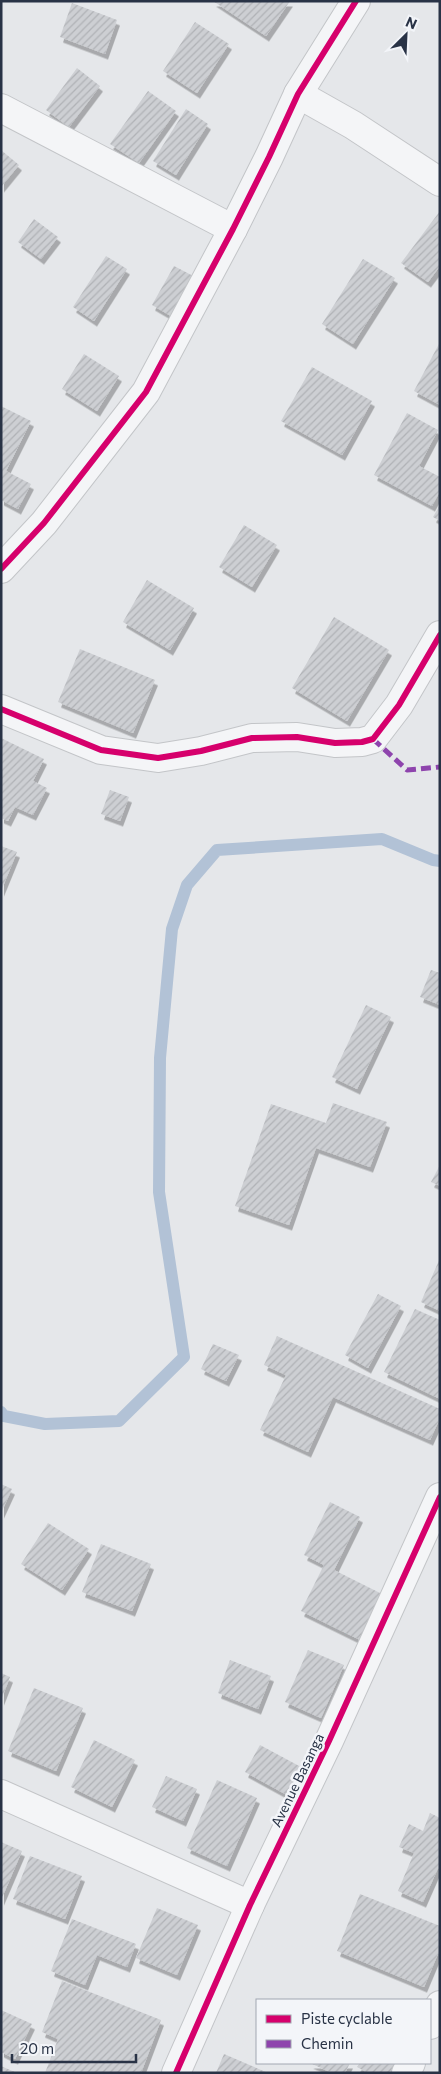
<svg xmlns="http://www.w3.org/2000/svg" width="441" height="2074" font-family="Commissioner,sans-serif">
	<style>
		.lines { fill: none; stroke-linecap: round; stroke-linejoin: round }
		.stream { stroke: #b2c2d6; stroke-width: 12 }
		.building { fill: url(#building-hatch); filter: url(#shadow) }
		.minor-casing { stroke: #c3c5c8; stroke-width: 30 }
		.minor { stroke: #f4f5f7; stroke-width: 28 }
		.quiet { stroke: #8e44ad; stroke-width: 5; stroke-dasharray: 10 5; stroke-linecap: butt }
		.cycleway-casing { stroke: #f3f5f9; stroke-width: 9 }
		.cycleway { stroke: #d6006c; stroke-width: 6 }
		.labels { text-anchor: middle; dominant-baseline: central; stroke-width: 5; stroke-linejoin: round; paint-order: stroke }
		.street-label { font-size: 14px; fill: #293346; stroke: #f3f5f9 }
	</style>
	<defs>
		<pattern id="building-hatch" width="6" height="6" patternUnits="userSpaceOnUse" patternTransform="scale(1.25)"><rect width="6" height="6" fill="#cdcfd3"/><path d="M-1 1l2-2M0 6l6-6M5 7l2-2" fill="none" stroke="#b0b2b6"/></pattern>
		<filter id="shadow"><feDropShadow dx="3" dy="5.5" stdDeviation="0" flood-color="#0004"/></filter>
	</defs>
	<rect width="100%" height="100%" fill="#e5e7ea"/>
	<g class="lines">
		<polyline class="stream" points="1,1412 4,1416 45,1424 119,1421 184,1357 159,1192 160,1058 172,929 187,885 217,850 382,839 433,860 440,861"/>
	</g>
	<g class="building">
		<polygon points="213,1 290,1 266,36"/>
		<polygon points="72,3 117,20 105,54 60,37"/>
		<polygon points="195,22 229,44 197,93 163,71"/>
		<polygon points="77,68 100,86 69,127 46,110"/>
		<polygon points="148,91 176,111 139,163 110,144"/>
		<polygon points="186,109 208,124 176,175 153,161"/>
		<polygon points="1,150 19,165 1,187"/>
		<polygon points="440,211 440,266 428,282 401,263"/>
		<polygon points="34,219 58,237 41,259 18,242"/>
		<polygon points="106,256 127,269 94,321 73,307"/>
		<polygon points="363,259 395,278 353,344 322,324"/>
		<polygon points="174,266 199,279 176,319 152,305"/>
		<polygon points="440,342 440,405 414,391"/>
		<polygon points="84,354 119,376 97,411 62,389"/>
		<polygon points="312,367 372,401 342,455 281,421"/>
		<polygon points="1,406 31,421 6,471 31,484 18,509 1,500"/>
		<polygon points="407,413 438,430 419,466 440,477 440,491 432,506 374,475"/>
		<polygon points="440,505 440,521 433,517"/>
		<polygon points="244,525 277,545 252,587 219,567"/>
		<polygon points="147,580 194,608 170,650 123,622"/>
		<polygon points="334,617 389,650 347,721 292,688"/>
		<polygon points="80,649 155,680 133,733 58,702"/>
		<polygon points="1,738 44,759 33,781 47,788 33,815 15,807 8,821 1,818"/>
		<polygon points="110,790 129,797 120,821 101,814"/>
		<polygon points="1,846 17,852 1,891"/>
		<polygon points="431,970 440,973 440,1005 420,997"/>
		<polygon points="366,1005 391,1017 357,1089 332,1077"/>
		<polygon points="333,1103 387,1122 370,1167 316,1148 289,1225 235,1206 271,1104 326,1123"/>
		<polygon points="440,1165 440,1186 431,1182"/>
		<polygon points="440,1258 440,1311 421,1302"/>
		<polygon points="378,1294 401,1306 368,1368 345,1355"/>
		<polygon points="415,1309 440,1320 440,1399 384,1372"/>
		<polygon points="277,1336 440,1409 440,1418 430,1440 333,1397 308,1452 260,1430 286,1375 264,1365"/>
		<polygon points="213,1344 239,1355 226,1381 201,1369"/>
		<polygon points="1,1484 12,1489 1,1513"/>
		<polygon points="330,1502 360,1517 334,1570 382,1594 360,1640 301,1611 324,1565 304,1555"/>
		<polygon points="48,1523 89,1549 62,1590 21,1564"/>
		<polygon points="101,1544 151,1564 132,1611 82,1592"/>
		<polygon points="308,1650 344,1665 321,1718 285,1702"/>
		<polygon points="230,1660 271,1676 258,1709 218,1693"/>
		<polygon points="1,1673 10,1677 1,1700"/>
		<polygon points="34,1688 83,1708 56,1771 8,1751"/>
		<polygon points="94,1740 135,1760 112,1807 71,1787"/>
		<polygon points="260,1745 301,1767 287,1795 245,1772"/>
		<polygon points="166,1776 197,1789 183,1821 152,1807"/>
		<polygon points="217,1780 257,1798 227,1866 187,1848"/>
		<polygon points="430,1813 440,1818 440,1869 438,1868 423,1902 398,1891 414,1853 399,1847 409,1824 423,1831"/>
		<polygon points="1,1842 22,1851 1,1900"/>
		<polygon points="30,1856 82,1876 65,1919 13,1899"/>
		<polygon points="360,1894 440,1926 440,1949 424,1987 337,1951"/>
		<polygon points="157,1908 198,1925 177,1975 136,1958"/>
		<polygon points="72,1919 136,1944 127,1967 97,1955 85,1985 51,1971"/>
		<polygon points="62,1981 161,2020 141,2073 45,2073 58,2039 42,2032"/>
		<polygon points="1,2010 32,2024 15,2059 1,2052"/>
		<polygon points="224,2054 268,2073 216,2073"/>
		<polygon points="310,2063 350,2063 345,2073 332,2073"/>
		<polygon points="360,2063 396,2063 390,2073 368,2073 357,2067"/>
		<polygon points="1,2066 17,2073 1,2073"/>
	</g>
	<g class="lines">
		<defs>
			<g id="minor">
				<polyline points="298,94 353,125 440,182"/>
				<polyline points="1,108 233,229"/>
				<polyline points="1,569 44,523 146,392 233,229 269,157 298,94 356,1"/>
				<polyline points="1,709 101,750 158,758 201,751 252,738 297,737 335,743 362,742 373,739 399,705 440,635"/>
				<polyline points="1,1794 250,1905"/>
				<polyline points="430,2025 440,2005"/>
				<polyline points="176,2073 250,1905 329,1741 440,1497"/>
				<polyline points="406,2073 411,2063"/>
			</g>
		</defs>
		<use href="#minor" class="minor-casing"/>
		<use href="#minor" class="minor"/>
		<polyline class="quiet" points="373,739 407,770 440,767"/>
		<defs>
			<g id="cycleway">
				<polyline points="1,569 44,523 146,392 233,229 269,157 298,94 356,1"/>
				<polyline points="1,709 101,750 158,758 201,751 252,738 297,737 335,743 362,742 373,739 399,705 440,635"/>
				<polyline points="176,2073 250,1905 329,1741 440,1497"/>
			</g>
		</defs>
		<use href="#cycleway" class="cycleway-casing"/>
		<use href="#cycleway" class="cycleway"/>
	</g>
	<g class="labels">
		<g class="street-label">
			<text transform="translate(297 1780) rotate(-64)">Avenue Basanga</text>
		</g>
	</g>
	<rect width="441" height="2074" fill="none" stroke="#293346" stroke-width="5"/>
	<rect x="256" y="1999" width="175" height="65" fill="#f3f5f9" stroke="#a2a7b1"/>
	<rect x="266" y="2015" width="25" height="8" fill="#d6006c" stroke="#a2a7b1"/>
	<text x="301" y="2024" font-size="15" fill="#293346">Piste cyclable</text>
	<rect x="266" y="2040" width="25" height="8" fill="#8e44ad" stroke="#a2a7b1"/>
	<text x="301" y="2049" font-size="15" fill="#293346">Chemin</text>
	<g transform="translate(406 35) rotate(24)" stroke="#f3f5f9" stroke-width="4" paint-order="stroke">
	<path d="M0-4L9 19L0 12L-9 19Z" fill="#293346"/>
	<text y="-8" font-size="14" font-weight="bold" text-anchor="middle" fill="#293346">N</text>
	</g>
	<path d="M12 2054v8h124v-8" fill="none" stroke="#293346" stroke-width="2.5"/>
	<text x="20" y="2054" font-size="15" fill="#293346" stroke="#f3f5f9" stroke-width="4" paint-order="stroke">20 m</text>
</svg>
